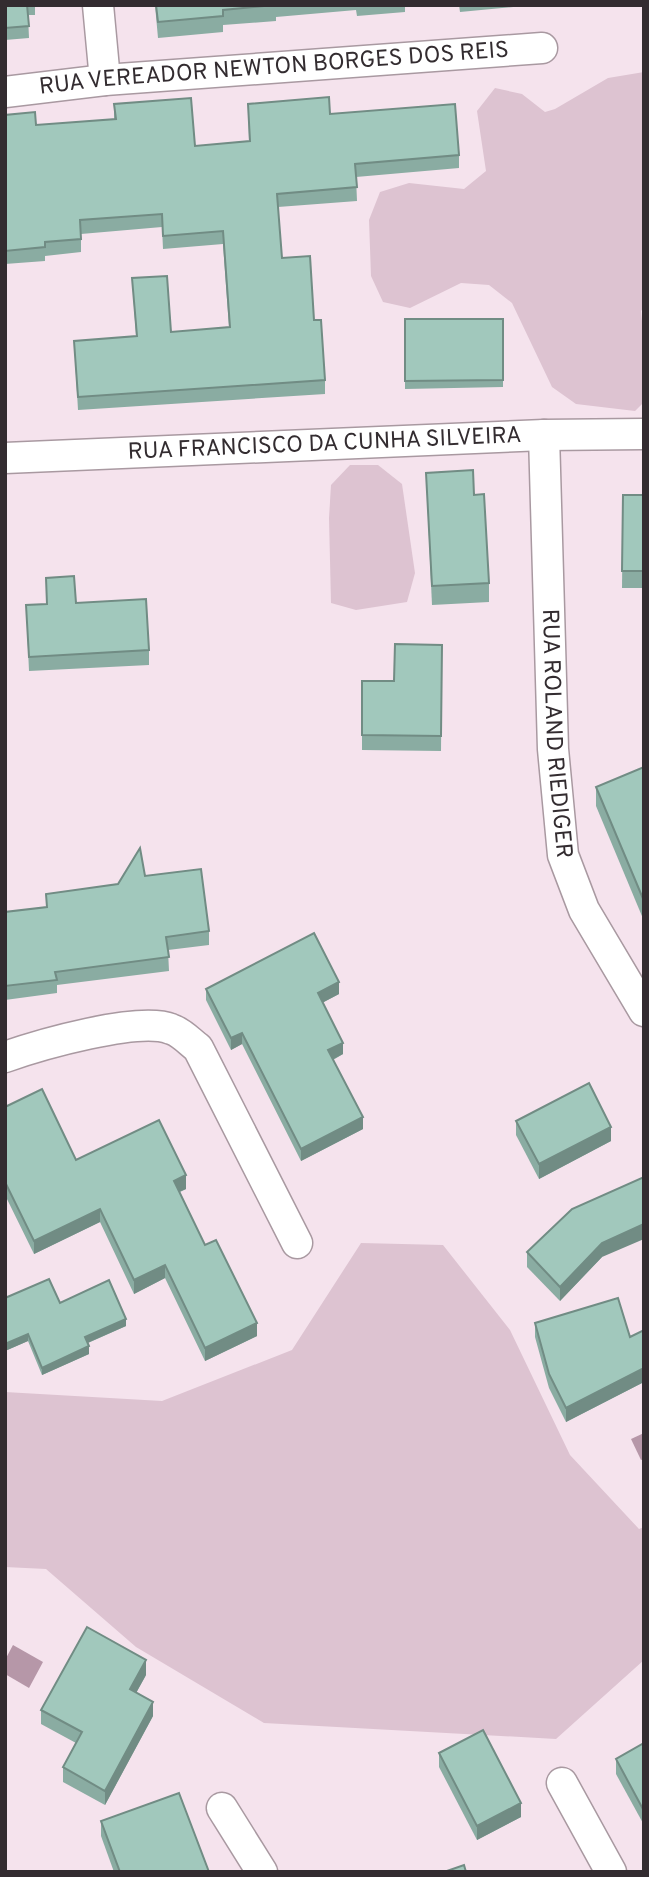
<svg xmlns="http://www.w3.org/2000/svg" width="649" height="1877" font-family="Overpass,sans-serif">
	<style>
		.green { fill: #ddc3d1 }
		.water { fill: #b697a8 }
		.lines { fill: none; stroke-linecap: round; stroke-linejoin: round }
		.street-casing { stroke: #a999a1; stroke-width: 33 }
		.street { stroke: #fff; stroke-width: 30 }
		.wall { fill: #8aaca2 }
		.shaded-wall { fill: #718c84 }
		.building { fill: #a1c8bc; stroke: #718c84; stroke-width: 2 }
		.labels { text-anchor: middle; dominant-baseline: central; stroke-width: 5; stroke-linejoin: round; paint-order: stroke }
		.street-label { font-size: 23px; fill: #332c30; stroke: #fdf3f8 }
	</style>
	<rect width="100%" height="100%" fill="#f5e3ed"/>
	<g class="green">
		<polygon points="644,72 644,307 641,311 644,342 644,402 635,411 576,404 552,387 512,303 489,285 461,283 410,308 383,302 371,276 369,220 380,192 409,183 464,189 486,171 477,111 495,88 522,94 545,112 555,109 608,78"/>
		<polygon points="350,465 378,465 402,484 415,573 407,602 356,610 331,603 329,518 331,485"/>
		<polygon points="361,1243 443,1245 510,1330 570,1455 639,1529 644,1527 644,1660 556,1739 264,1723 136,1647 46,1569 5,1567 5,1392 162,1401 292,1350"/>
	</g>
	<g class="water">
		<polygon points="644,1433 644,1459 641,1460 631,1439"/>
		<polygon points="13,1645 43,1662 29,1688 5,1674 5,1660"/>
	</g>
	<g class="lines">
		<defs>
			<g id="street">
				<polyline points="98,5 105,80"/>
				<path id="s1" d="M5 92 105 80 542 48"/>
				<path id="s2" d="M544 435 553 749 563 855 584 910 644 1011"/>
				<path id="s3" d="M5 458 544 435 644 434"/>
				<path d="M5 1057C39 1045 139 1016 171 1029 181 1032 190 1042 198 1048L297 1243"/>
				<polyline points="562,1783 611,1872"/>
				<polyline points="222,1808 262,1872"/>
			</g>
		</defs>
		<use href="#street" class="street-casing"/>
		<use href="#street" class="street"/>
	</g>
	<g class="wall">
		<polygon points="5,5 35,5 35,15 28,15 29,38 5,40"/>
		<polygon points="155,5 405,5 405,12 357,16 356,10 276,17 276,21 223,25 223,32 158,38"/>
		<polygon points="459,5 524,5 524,6 460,12"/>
		<polygon points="114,104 195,146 249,142 248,104 330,114 459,155 459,168 356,177 357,201 278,207 282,258 314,320 325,380 325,394 78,410 74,341 136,336 132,278 171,332 229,327 223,244 163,249 162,227 81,234 81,252 45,256 45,261 5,264 5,115 36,125 114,119"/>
		<polygon points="405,319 503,319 503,387 405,389"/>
		<polygon points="426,473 474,495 489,583 489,602 432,605"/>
		<polygon points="623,495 644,495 644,588 622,588"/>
		<polygon points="46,578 76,603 149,650 149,665 29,671 26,605 46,604"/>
		<polygon points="442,645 441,751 362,750 362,681 394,681"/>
		<polygon points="644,767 644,921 596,806 596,787"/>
		<polygon points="145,876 209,931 209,945 168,950 169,971 57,985 57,993 5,1000 5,912 46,907 46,894 118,884"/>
		<polygon points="206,989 339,994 322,1003 343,1054 333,1060 363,1129 301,1161 242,1044 231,1050 206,1000"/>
		<polygon points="5,1107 76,1160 186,1189 180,1192 205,1245 257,1336 205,1361 165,1278 134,1294 100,1222 34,1254 5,1195"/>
		<polygon points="516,1121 611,1141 539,1179 516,1135"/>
		<polygon points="527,1252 602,1257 560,1301 527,1267"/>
		<polygon points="5,1298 60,1303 126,1326 88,1343 89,1354 42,1375 28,1341 5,1351"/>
		<polygon points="535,1323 630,1337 644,1330 644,1386 642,1383 566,1422 549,1388 535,1337"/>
		<polygon points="146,1675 136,1693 153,1716 105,1805 63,1782 63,1767 76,1743 41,1724 41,1710"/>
		<polygon points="644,1743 644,1825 616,1774 616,1759"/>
		<polygon points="439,1753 521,1817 477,1840 439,1767"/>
		<polygon points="101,1821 209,1872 114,1872 101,1836"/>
	</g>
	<g class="shaded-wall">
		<polygon points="339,982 339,994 318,1005 318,993"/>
		<polygon points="242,1033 242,1044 231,1050 231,1038"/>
		<polygon points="343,1043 343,1054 328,1062 328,1050"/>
		<polygon points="363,1117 363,1129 301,1161 301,1149"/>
		<polygon points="611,1127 611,1141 539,1179 539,1164"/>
		<polygon points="186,1175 186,1189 174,1194 174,1181"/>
		<polygon points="100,1209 100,1222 34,1254 34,1241"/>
		<polygon points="644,1224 644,1239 602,1257 560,1301 560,1287 602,1243"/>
		<polygon points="165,1265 165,1278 134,1294 134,1280"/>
		<polygon points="126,1319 126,1326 85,1344 85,1337"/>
		<polygon points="257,1323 257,1336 205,1361 205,1348"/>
		<polygon points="28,1334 28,1341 5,1351 5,1344"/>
		<polygon points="89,1346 89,1354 42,1375 42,1368"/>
		<polygon points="642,1369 642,1383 566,1422 566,1408"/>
		<polygon points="146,1660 146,1675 130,1704 130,1689"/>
		<polygon points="153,1702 153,1716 105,1805 105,1791"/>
		<polygon points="521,1803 521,1817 477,1840 477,1826"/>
	</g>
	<g class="building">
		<polygon points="5,5 27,5 29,26 5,28"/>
		<polygon points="156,5 274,5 223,10 223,16 158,22"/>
		<polygon points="329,97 330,114 455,104 459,155 355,164 357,187 277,194 282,258 310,256 314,320 321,320 325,380 78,397 74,341 137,336 132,278 167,276 171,332 230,327 223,231 163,236 162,214 80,220 81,239 45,242 45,247 5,251 5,115 35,112 36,125 116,119 114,104 191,98 195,146 250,141 248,104"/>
		<polygon points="405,319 503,319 503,380 405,381"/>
		<polygon points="473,470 474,495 484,494 489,583 432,586 426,473"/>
		<polygon points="623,495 644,495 644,571 622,571"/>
		<polygon points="74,576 76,603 146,599 149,650 29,657 26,605 47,604 46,578"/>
		<polygon points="395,644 442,645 441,736 362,735 362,681 394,681"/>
		<polygon points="644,767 644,901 596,787"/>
		<polygon points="140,848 145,876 201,869 209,931 166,937 169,957 55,972 57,980 5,986 5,912 47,907 46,894 118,884"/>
		<polygon points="314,933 339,982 318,993 343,1043 328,1050 363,1117 301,1149 242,1033 231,1038 206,989"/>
		<polygon points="589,1083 611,1127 539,1164 516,1121"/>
		<polygon points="42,1089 76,1160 159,1120 186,1175 174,1181 205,1245 216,1240 257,1323 205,1348 165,1265 134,1280 100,1209 34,1241 5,1182 5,1107"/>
		<polygon points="644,1177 644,1224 602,1243 560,1287 527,1252 572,1209"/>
		<polygon points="49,1279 60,1303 109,1280 126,1319 85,1337 89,1346 42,1368 28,1334 5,1344 5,1298"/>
		<polygon points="618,1298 630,1337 644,1330 644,1371 642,1369 566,1408 549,1374 535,1323"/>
		<polygon points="87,1627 146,1660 130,1689 153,1702 105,1791 63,1767 82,1732 41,1710"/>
		<polygon points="483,1730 521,1803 477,1826 439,1753"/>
		<polygon points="644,1743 644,1811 616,1759"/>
		<polygon points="179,1793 209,1872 120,1872 101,1821"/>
		<polygon points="464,1865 466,1872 444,1872"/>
	</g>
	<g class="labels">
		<g class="street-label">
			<text stroke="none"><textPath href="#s1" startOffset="270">RUA VEREADOR NEWTON BORGES DOS REIS</textPath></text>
			<text stroke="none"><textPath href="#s3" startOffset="320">RUA FRANCISCO DA CUNHA SILVEIRA</textPath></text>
			<text stroke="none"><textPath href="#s2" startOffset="299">RUA ROLAND RIEDIGER</textPath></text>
		</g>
	</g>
	<rect width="649" height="1877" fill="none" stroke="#332c30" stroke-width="14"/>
</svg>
